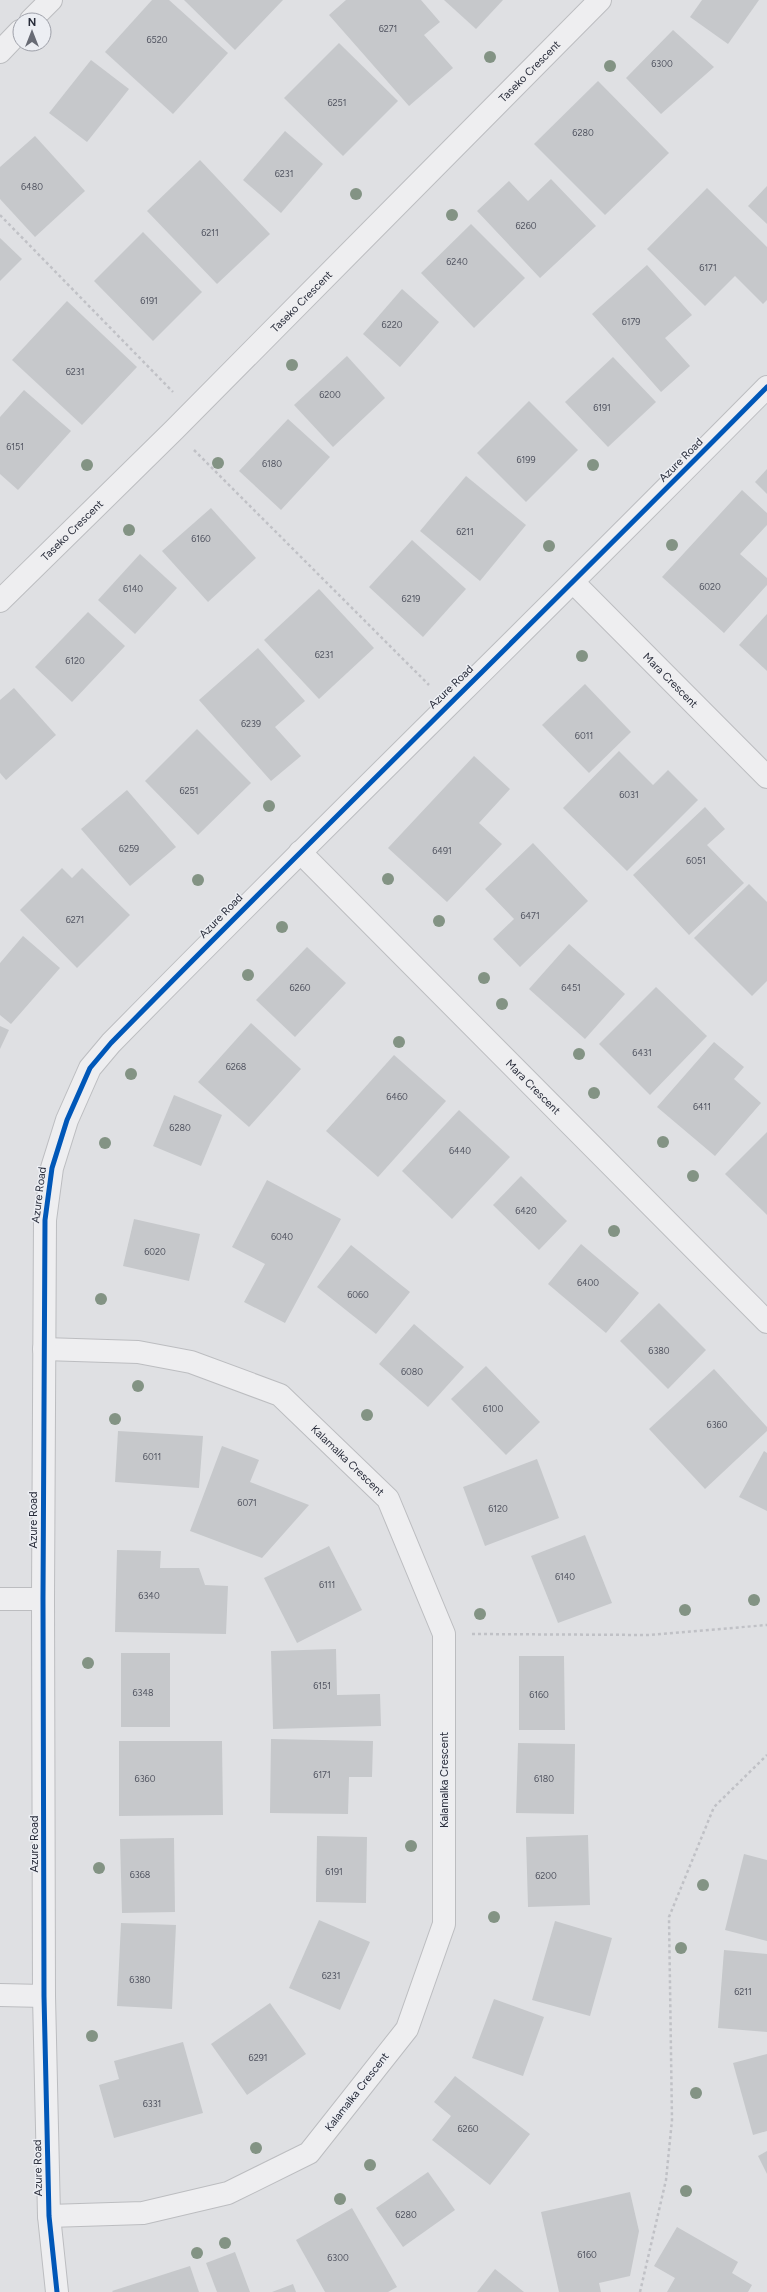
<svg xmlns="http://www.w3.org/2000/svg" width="767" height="2292" font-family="Figtree,sans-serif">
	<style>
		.building { fill: #c6c8cb }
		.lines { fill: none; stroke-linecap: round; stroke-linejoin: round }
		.street-casing { stroke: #bcbdc0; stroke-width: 24 }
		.path { stroke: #c0c1c6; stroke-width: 2.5; stroke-dasharray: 3 3; stroke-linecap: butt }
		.street { stroke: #eeeef0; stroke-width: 22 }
		.cycleway-casing { stroke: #eceef3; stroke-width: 8 }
		.cycleway { stroke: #0057b8; stroke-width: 5 }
		.tree { fill: #839384 }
		.labels { text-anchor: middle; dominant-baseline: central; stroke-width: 3; stroke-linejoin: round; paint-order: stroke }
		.number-label { font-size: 9px; fill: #515460 }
		.street-label { font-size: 11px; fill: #282c3a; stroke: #eceef3 }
	</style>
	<rect width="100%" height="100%" fill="#dfe0e3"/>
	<g class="building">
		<polygon points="152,0 169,0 228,53 173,114 105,52"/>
		<polygon points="184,0 283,0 235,50"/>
		<polygon points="346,0 421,0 440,22 424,35 453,68 409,106 329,15"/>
		<polygon points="444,0 503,0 476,29"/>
		<polygon points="702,0 759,0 728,44 690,17"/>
		<polygon points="673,30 714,67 661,114 626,78"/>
		<polygon points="339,43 398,101 343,156 284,98"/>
		<polygon points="91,60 129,89 87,142 49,113"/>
		<polygon points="598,81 669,153 605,215 534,144"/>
		<polygon points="285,131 323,164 281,213 243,180"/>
		<polygon points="35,136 85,191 35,237 0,199 0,167"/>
		<polygon points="200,160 270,234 217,284 147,211"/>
		<polygon points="551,179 596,226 540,278 477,211 509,181 528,201"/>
		<polygon points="767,186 767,224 748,206"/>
		<polygon points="707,188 767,247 767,300 763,304 735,276 705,306 647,249"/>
		<polygon points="471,224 525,278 474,328 421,273"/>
		<polygon points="143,232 202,292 153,341 94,281"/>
		<polygon points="0,238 22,259 0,281"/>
		<polygon points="647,265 692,315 665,338 690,366 661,392 592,314"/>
		<polygon points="402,289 439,322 400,367 363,334"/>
		<polygon points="67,301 137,367 82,425 12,360"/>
		<polygon points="347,356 385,398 333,447 294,405"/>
		<polygon points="613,357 656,402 608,447 565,402"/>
		<polygon points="24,390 71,431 18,490 0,474 0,417"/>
		<polygon points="529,401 578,450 526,502 477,453"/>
		<polygon points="288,419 330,457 281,510 239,471"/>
		<polygon points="767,469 767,494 755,482"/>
		<polygon points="466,476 526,525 480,581 420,531"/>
		<polygon points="742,490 767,513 767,525 740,554 767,578 767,585 724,633 662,577"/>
		<polygon points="211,508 256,558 208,602 162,551"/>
		<polygon points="412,540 466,589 423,637 369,587"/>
		<polygon points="140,554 177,588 135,634 98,600"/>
		<polygon points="319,589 374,648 319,699 264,640"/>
		<polygon points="88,612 125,646 72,702 35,667"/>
		<polygon points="767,614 767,671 739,645"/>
		<polygon points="258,648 305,701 275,727 301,756 271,781 199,700"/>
		<polygon points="585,684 631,732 589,773 542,725"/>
		<polygon points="14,688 56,735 6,780 0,773 0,700"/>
		<polygon points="197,729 251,783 198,835 145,781"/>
		<polygon points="619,751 653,785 668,770 698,800 627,871 563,808"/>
		<polygon points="474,756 510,789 479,823 502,844 447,902 388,848"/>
		<polygon points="127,790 176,847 130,886 81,829"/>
		<polygon points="705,807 725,829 707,845 744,883 689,935 633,875"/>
		<polygon points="533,843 588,901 520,967 493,939 514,919 485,889"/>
		<polygon points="62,868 72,878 82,868 130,915 77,968 20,910"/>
		<polygon points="749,884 767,902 767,981 752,996 694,938"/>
		<polygon points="23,936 60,968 11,1024 0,1015 0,963"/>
		<polygon points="569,944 625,994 585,1039 529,989"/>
		<polygon points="307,947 346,983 295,1037 256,1000"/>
		<polygon points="656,987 707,1036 650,1095 599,1044"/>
		<polygon points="251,1023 301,1069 249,1127 198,1082"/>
		<polygon points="0,1026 9,1030 0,1049"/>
		<polygon points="714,1042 744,1067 734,1079 761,1103 715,1156 657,1107"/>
		<polygon points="394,1055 446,1101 378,1177 326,1131"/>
		<polygon points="174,1095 222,1115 201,1166 153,1146"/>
		<polygon points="459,1110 510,1157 452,1219 402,1171"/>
		<polygon points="767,1132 767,1215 725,1174"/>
		<polygon points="521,1176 567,1221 539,1250 493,1205"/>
		<polygon points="267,1180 341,1219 285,1323 244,1302 265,1264 232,1247"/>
		<polygon points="134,1219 200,1234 189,1281 123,1266"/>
		<polygon points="581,1244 639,1293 606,1333 548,1284"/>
		<polygon points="351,1245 410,1292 376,1334 317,1287"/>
		<polygon points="659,1303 706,1350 668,1389 620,1341"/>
		<polygon points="414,1324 464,1367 428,1407 379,1364"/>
		<polygon points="486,1366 540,1422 506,1455 451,1399"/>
		<polygon points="714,1369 767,1427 767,1431 705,1489 649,1429"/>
		<polygon points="118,1431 203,1436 199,1488 115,1482"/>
		<polygon points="222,1446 259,1460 250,1482 309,1505 262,1558 190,1531"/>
		<polygon points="764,1451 767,1453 767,1511 739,1497"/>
		<polygon points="537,1459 559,1518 485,1546 463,1487"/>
		<polygon points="585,1535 612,1603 558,1623 531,1556"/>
		<polygon points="329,1546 362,1610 297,1643 264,1578"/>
		<polygon points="117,1550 161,1551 160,1568 199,1568 205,1585 228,1586 226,1634 115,1632"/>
		<polygon points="336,1649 337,1695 380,1694 381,1726 273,1729 271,1651"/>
		<rect x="121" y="1653" width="49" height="74"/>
		<polygon points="519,1656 564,1656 565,1730 519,1730"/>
		<polygon points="271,1739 373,1741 372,1777 349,1777 348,1814 270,1813"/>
		<polygon points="119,1741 222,1741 223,1815 119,1816"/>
		<polygon points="518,1743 575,1744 574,1814 516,1813"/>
		<polygon points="588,1835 590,1905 528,1907 526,1837"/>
		<polygon points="317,1836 367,1837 366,1903 316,1902"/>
		<polygon points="174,1838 175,1912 122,1913 120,1839"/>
		<polygon points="744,1854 767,1860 767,1941 725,1930"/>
		<polygon points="319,1920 370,1942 340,2010 289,1988"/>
		<polygon points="555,1921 612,1938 590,2016 532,2000"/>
		<polygon points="121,1923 176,1925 172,2009 117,2006"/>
		<polygon points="724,1950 767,1954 767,2032 718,2028"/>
		<polygon points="494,1999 544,2017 523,2076 472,2058"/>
		<polygon points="270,2003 306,2054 247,2095 211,2044"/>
		<polygon points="183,2042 203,2113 114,2138 99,2085 119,2079 114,2061"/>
		<polygon points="767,2054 767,2131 753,2135 733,2063"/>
		<polygon points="455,2076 530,2134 490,2185 432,2140 451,2116 434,2102"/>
		<polygon points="767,2151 767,2174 758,2156"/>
		<polygon points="428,2172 455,2210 403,2247 376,2208"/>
		<polygon points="630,2192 639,2231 630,2276 599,2283 601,2292 559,2292 541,2212"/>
		<polygon points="352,2208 397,2287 388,2292 325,2292 296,2240"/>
		<polygon points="677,2227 738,2262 732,2273 752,2285 748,2292 667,2292 675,2278 654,2266"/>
		<polygon points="235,2252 250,2292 217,2292 206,2263"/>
		<polygon points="190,2266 199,2292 113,2292 112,2291"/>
		<polygon points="495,2269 524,2292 477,2292"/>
		<polygon points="293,2284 296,2292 272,2292"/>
	</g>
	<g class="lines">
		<defs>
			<g id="street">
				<polyline points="31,20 51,0"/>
				<polyline points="0,52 20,31"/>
				<path id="s1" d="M574 583 767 777"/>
				<path id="s2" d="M0 601 174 430 600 0"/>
				<path id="s3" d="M300 852 767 1322"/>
				<path id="s4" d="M44 1349 138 1352 191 1362 280 1395 388 1499 444 1634V1924L407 2029 309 2153 228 2193 143 2213 49 2216"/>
				<polyline points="0,1599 43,1599"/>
				<polyline points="0,1995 44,1996"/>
				<path d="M57 2292 49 2216 44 1996 43 1599 45 1220 52 1168 67 1120 90 1068 111 1043C328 822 550 607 767 387"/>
			</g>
		</defs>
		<use href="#street" class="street-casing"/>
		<g class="path">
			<polyline points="0,215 173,392"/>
			<polyline points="194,450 429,685"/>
			<polyline points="472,1634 648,1635 767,1625"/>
			<polyline points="640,2292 666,2180 672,2120 669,1917 714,1807 767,1755"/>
		</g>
		<use href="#street" class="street"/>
		<defs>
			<path id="cycleway" d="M57 2292 49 2216 44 1996 43 1599 45 1220 52 1168 67 1120 90 1068 111 1043C328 822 550 607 767 387"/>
		</defs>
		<use href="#cycleway" class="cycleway-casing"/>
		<use href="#cycleway" class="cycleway"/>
	</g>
	<g class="tree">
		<circle cx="490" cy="57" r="6"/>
		<circle cx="610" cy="66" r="6"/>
		<circle cx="356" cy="194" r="6"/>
		<circle cx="452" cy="215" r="6"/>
		<circle cx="292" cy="365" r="6"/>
		<circle cx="218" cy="463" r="6"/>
		<circle cx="87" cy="465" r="6"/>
		<circle cx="593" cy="465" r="6"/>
		<circle cx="129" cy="530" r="6"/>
		<circle cx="672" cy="545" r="6"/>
		<circle cx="549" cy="546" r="6"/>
		<circle cx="582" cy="656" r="6"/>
		<circle cx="269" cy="806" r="6"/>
		<circle cx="388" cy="879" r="6"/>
		<circle cx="198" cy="880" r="6"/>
		<circle cx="439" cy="921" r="6"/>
		<circle cx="282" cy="927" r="6"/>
		<circle cx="248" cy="975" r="6"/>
		<circle cx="484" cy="978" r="6"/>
		<circle cx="502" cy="1004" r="6"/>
		<circle cx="399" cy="1042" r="6"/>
		<circle cx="579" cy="1054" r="6"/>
		<circle cx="131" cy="1074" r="6"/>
		<circle cx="594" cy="1093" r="6"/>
		<circle cx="663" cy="1142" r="6"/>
		<circle cx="105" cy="1143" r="6"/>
		<circle cx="693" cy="1176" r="6"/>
		<circle cx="614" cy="1231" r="6"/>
		<circle cx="101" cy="1299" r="6"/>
		<circle cx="138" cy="1386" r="6"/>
		<circle cx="367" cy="1415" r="6"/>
		<circle cx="115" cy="1419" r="6"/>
		<circle cx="754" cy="1600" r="6"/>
		<circle cx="685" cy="1610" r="6"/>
		<circle cx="480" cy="1614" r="6"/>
		<circle cx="88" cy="1663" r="6"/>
		<circle cx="411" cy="1846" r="6"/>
		<circle cx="99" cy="1868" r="6"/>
		<circle cx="703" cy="1885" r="6"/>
		<circle cx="494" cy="1917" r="6"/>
		<circle cx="681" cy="1948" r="6"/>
		<circle cx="92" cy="2036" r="6"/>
		<circle cx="696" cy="2093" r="6"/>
		<circle cx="256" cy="2148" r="6"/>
		<circle cx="370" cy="2165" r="6"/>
		<circle cx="686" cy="2191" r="6"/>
		<circle cx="340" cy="2199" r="6"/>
		<circle cx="225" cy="2243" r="6"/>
		<circle cx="197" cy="2253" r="6"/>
	</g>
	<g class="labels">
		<g class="number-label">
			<text x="388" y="28">6271</text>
			<text x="157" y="39">6520</text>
			<text x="662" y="63">6300</text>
			<text x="337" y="102">6251</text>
			<text x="583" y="132">6280</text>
			<text x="284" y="173">6231</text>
			<text x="32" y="186">6480</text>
			<text x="526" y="225">6260</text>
			<text x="210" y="232">6211</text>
			<text x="457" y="261">6240</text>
			<text x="708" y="267">6171</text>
			<text x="149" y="300">6191</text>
			<text x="631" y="321">6179</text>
			<text x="392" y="324">6220</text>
			<text x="75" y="371">6231</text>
			<text x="330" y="394">6200</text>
			<text x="602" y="407">6191</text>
			<text x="15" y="446">6151</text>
			<text x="526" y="459">6199</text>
			<text x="272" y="463">6180</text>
			<text x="465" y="531">6211</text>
			<text x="201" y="538">6160</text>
			<text x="710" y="586">6020</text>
			<text x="133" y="588">6140</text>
			<text x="411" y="598">6219</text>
			<text x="324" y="654">6231</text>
			<text x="75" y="660">6120</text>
			<text x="251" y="723">6239</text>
			<text x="584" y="735">6011</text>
			<text x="189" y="790">6251</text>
			<text x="629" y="794">6031</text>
			<text x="129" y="848">6259</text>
			<text x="442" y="850">6491</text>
			<text x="696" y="860">6051</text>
			<text x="530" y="915">6471</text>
			<text x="75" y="919">6271</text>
			<text x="300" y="987">6260</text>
			<text x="571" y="987">6451</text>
			<text x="642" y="1052">6431</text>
			<text x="236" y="1066">6268</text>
			<text x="397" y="1096">6460</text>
			<text x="702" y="1106">6411</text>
			<text x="180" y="1127">6280</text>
			<text x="460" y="1150">6440</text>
			<text x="526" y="1210">6420</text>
			<text x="282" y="1236">6040</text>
			<text x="155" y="1251">6020</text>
			<text x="588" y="1282">6400</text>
			<text x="358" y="1294">6060</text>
			<text x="659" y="1350">6380</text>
			<text x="412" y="1371">6080</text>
			<text x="493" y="1408">6100</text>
			<text x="717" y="1424">6360</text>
			<text x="152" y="1456">6011</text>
			<text x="247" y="1502">6071</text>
			<text x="498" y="1508">6120</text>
			<text x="565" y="1576">6140</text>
			<text x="327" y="1584">6111</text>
			<text x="149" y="1595">6340</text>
			<text x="322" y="1685">6151</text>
			<text x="143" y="1692">6348</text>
			<text x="539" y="1694">6160</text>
			<text x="322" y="1774">6171</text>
			<text x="145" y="1778">6360</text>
			<text x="544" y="1778">6180</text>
			<text x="334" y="1871">6191</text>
			<text x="140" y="1874">6368</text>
			<text x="546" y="1875">6200</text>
			<text x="331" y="1975">6231</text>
			<text x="140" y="1979">6380</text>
			<text x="743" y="1991">6211</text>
			<text x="258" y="2057">6291</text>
			<text x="152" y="2103">6331</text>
			<text x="468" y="2128">6260</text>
			<text x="406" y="2214">6280</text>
			<text x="587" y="2254">6160</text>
			<text x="338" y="2257">6300</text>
		</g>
		<g class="street-label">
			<text stroke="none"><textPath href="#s2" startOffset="749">Taseko Crescent</textPath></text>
			<text stroke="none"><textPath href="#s2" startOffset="425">Taseko Crescent</textPath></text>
			<text transform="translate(681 460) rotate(-45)">Azure Road</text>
			<text stroke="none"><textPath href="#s2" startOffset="101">Taseko Crescent</textPath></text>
			<text stroke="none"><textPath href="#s1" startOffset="137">Mara Crescent</textPath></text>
			<text transform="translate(451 687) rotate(-44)">Azure Road</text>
			<text transform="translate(221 916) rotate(-46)">Azure Road</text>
			<text stroke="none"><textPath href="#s3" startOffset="331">Mara Crescent</textPath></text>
			<text transform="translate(39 1195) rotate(-83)">Azure Road</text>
			<text stroke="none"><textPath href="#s4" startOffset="337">Kalamalka Crescent</textPath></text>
			<text transform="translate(33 1520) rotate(-90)">Azure Road</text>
			<text transform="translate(444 1780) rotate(-90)">Kalamalka Crescent</text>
			<text transform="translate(34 1844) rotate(-90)">Azure Road</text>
			<text transform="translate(357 2092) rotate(-52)">Kalamalka Crescent</text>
			<text transform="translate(38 2168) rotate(-91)">Azure Road</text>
		</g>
	</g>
	<g transform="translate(32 32)"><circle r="19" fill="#eceef3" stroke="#9ea0a9"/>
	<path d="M0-3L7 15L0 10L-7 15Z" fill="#686b75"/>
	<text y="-6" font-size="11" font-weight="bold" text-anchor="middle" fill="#282c3a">N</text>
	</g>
</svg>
